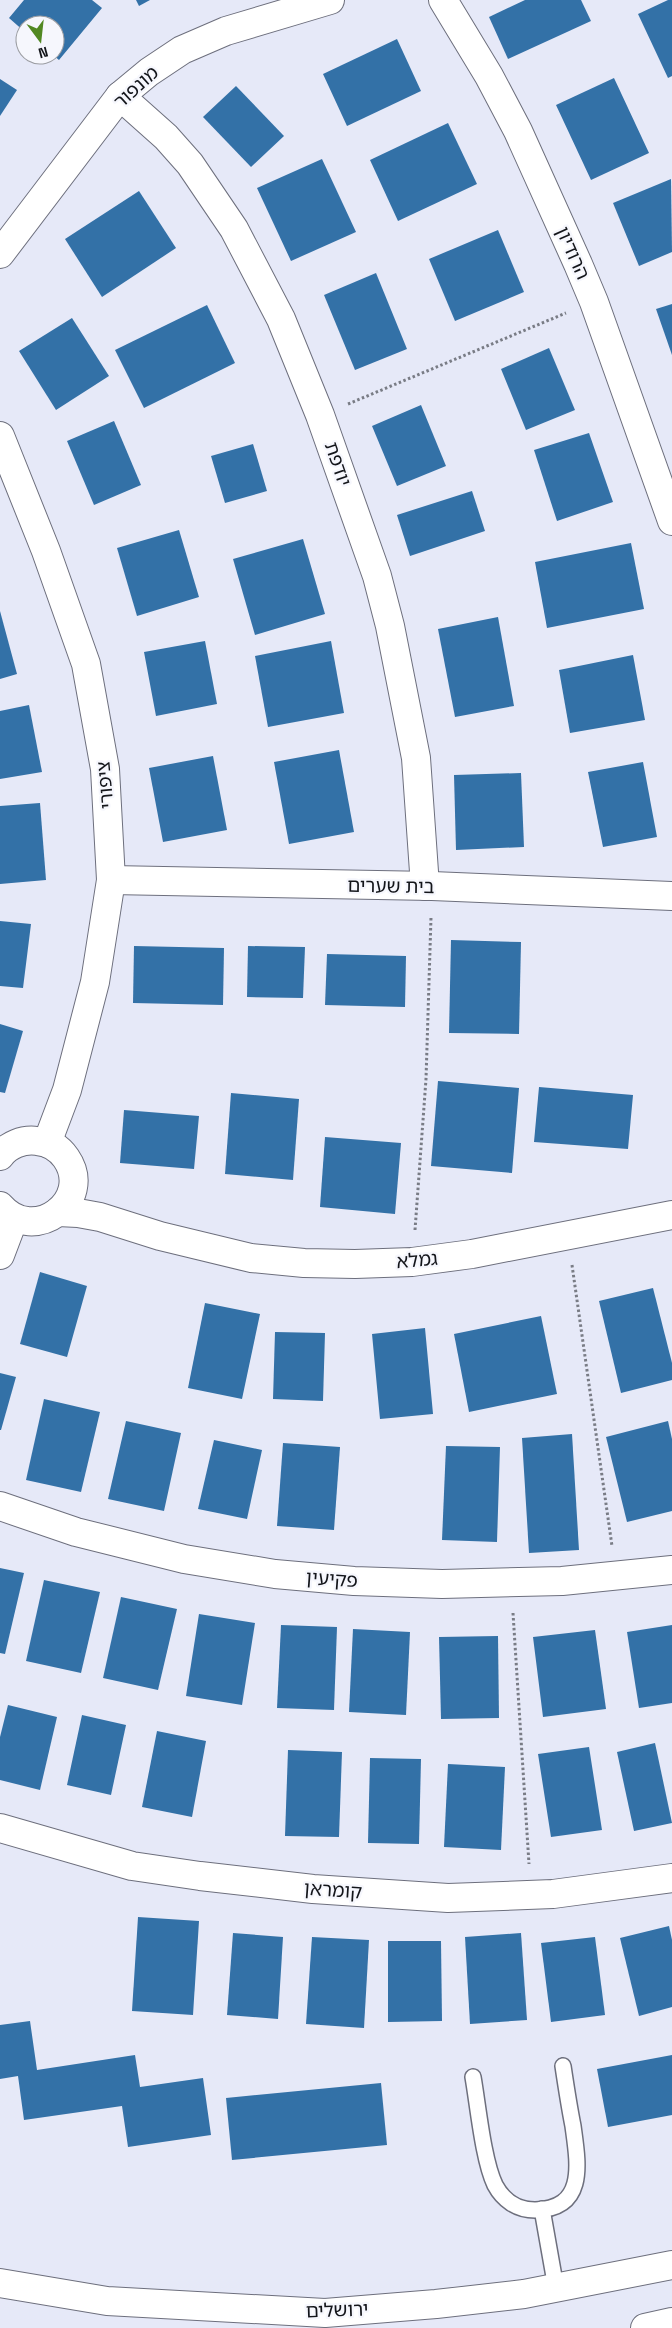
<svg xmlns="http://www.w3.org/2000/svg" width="672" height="2328" font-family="'Space Grotesk','Noto Sans Hebrew',sans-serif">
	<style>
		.building { fill: #3371a7 }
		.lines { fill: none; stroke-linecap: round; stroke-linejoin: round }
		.service-casing { stroke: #6d6f7d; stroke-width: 18 }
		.minor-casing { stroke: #6d6f7d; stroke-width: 30 }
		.secondary-casing { stroke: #6d6f7d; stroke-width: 30 }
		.path { stroke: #797c85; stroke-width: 3; stroke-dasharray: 2.5 2.5; stroke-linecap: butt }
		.service { stroke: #fff; stroke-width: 15 }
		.minor { stroke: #fff; stroke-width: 28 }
		.secondary { stroke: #fff; stroke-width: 28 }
		.labels { text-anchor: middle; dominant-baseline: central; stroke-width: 4.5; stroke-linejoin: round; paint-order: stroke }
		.street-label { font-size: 19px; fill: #13151a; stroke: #f6f7fd }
	</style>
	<rect width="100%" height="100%" fill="#e6e9f8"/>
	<g class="building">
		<polygon points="24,0 92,0 102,8 59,60 53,55 55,55 55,25 25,25 25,32 9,18"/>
		<polygon points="136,0 150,0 139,6"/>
		<polygon points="525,0 581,0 591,21 508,59 489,17"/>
		<polygon points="668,0 672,0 672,76 668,78 638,14"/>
		<polygon points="397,39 421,91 347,126 323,74"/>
		<polygon points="614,78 649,153 591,180 556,105"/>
		<polygon points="0,79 17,90 0,116"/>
		<polygon points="236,86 284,136 251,167 203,117"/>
		<polygon points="448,123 477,184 398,221 370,160"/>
		<polygon points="322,159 356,232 291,261 257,188"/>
		<polygon points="671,179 672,252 639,266 613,203"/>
		<polygon points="139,191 176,248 102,297 65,239"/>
		<polygon points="498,230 524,292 455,321 429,259"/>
		<polygon points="376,273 407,349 355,370 324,295"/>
		<polygon points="672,304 672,355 656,309"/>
		<polygon points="207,305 235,363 144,408 115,350"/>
		<polygon points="72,318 109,376 56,410 19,351"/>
		<polygon points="549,348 575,410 526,430 501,369"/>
		<polygon points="421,405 446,466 397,486 372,426"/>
		<polygon points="114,421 141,485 94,505 67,441"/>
		<polygon points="589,433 613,502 557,521 534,450"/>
		<polygon points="253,444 267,491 225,503 211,456"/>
		<polygon points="472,491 485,531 410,556 397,515"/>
		<polygon points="179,530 199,597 137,616 117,548"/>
		<polygon points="303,539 325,614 255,635 233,559"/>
		<polygon points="631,543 644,609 547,628 535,562"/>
		<polygon points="0,611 17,674 0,679"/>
		<polygon points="498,617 514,706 455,717 438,629"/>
		<polygon points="205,641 217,704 156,716 144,652"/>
		<polygon points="331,641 344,713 268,727 255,656"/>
		<polygon points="633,655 645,720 570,733 559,670"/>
		<polygon points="29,705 42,772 0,779 0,711"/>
		<polygon points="339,750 354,832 289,844 274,762"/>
		<polygon points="213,756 227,830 163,842 149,768"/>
		<polygon points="643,762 657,837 603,847 588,772"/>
		<polygon points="521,773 524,847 456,850 454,775"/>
		<polygon points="40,803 46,880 0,884 0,806"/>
		<polygon points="0,921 31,924 23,988 0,986"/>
		<polygon points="451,940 521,942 519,1034 449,1033"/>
		<polygon points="134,946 224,948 223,1005 133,1003"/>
		<polygon points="248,946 305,947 303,998 247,997"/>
		<polygon points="327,954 406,956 405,1007 325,1005"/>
		<polygon points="0,1024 23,1031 5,1093 0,1092"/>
		<polygon points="438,1081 519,1088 512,1173 431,1166"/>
		<polygon points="539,1087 633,1095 628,1149 534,1142"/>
		<polygon points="231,1093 299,1099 293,1180 225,1174"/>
		<polygon points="124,1110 199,1116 194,1169 120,1163"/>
		<polygon points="325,1137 401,1143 395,1214 320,1207"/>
		<polygon points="40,1272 87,1286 67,1357 20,1344"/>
		<polygon points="653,1288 672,1363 672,1380 621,1393 599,1301"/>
		<polygon points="205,1303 260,1314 242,1399 188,1388"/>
		<polygon points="541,1316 557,1394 469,1412 454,1334"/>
		<polygon points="425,1328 433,1414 380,1419 372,1334"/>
		<polygon points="275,1332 325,1333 323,1401 273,1399"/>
		<polygon points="0,1373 16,1377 1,1430 0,1430"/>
		<polygon points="44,1399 100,1412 81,1492 26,1480"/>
		<polygon points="126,1421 181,1433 164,1511 108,1499"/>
		<polygon points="668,1421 672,1439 672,1511 627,1522 606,1437"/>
		<polygon points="572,1434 579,1550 529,1553 522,1438"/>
		<polygon points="214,1440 262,1450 247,1519 198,1509"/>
		<polygon points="283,1443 340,1447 334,1530 277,1526"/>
		<polygon points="446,1446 500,1447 497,1542 442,1540"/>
		<polygon points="0,1568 24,1573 5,1654 0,1653"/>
		<polygon points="44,1580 100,1592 81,1673 26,1661"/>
		<polygon points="121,1597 177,1609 158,1690 103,1678"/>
		<polygon points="199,1614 255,1623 242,1705 186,1696"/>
		<polygon points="281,1625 337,1627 334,1710 277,1708"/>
		<polygon points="672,1625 672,1703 639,1708 627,1632"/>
		<polygon points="353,1629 410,1632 406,1715 349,1712"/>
		<polygon points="595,1630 606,1709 543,1717 533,1637"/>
		<polygon points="498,1636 499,1718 441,1719 439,1637"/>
		<polygon points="8,1705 57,1717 40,1790 0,1780 0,1737"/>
		<polygon points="82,1715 126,1725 111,1795 67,1785"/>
		<polygon points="157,1731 206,1741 192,1817 142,1807"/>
		<polygon points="655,1743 672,1823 634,1831 617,1752"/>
		<polygon points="589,1747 602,1830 551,1837 538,1754"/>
		<polygon points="288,1750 342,1752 339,1837 285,1836"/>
		<polygon points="370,1758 421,1759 419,1844 368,1843"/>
		<polygon points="448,1764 505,1767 501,1850 444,1847"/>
		<polygon points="138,1917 199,1921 193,2015 132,2011"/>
		<polygon points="669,1926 672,1940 672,2007 639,2016 620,1938"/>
		<polygon points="233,1933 283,1937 278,2019 227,2015"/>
		<polygon points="521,1933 527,2020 470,2024 465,1937"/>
		<polygon points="312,1937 369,1940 364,2028 306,2024"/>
		<polygon points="595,1937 605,2015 551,2022 541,1943"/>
		<polygon points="388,1941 441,1941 442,2021 388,2022"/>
		<polygon points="30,2021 37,2070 135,2055 140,2087 203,2078 211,2135 128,2147 122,2106 24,2120 18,2076 0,2079 0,2025"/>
		<polygon points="672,2055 672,2115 608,2127 597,2069"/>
		<polygon points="381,2083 387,2145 232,2160 226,2098"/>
	</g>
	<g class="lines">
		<defs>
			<g id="service">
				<path d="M473 2077C478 2105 483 2160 495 2185 503 2200 517 2210 535 2210 587 2209 578 2163 573 2126 569 2106 566 2086 563 2066"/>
				<polyline points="542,2209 556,2288"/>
			</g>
			<g id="minor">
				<polyline points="443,0 489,76 518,131 578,264 594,302 672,521"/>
				<polyline points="120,96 166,137 190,164 234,229 281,319 320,415 377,576 390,626 416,758 425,886"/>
				<polyline points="0,254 120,96 149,72 182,50 226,31 330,0"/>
				<polyline points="0,436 46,551 86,664 105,769 111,880 95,982 67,1090 47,1143"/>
				<polyline points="111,880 432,886 672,896"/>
				<path d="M0 1156C8 1145 23 1139 37 1141 49 1142 59 1148 66 1158 95 1200 34 1246 0 1206"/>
				<polyline points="58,1212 78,1213 100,1217 160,1236 251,1258 304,1263 355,1264 412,1262 472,1254 672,1215"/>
				<polyline points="0,1255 14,1218"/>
				<polyline points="0,1506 76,1532 184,1559 275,1574 354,1581 442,1584 562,1581 672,1570"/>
				<polyline points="0,1828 132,1866 200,1876 313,1889 448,1898 553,1894 672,1878"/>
			</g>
			<g id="secondary">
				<polyline points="0,2283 107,2301 325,2313 436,2304 524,2294 672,2265"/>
				<polyline points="645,2328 672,2322"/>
			</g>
		</defs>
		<use href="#service" class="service-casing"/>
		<use href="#minor" class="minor-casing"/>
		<use href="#secondary" class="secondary-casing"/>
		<g class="path">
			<polyline points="348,404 566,313"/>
			<polyline points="415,1230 426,1079 431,917"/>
			<polyline points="572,1265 612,1546"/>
			<polyline points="513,1613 529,1864"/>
		</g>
		<use href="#service" class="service"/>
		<use href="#minor" class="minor"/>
		<use href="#secondary" class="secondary"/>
	</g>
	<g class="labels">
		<g class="street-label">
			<text transform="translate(136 87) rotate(-42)">מונפור</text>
			<text transform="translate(573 253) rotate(66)">הרודיון</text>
			<text transform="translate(338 464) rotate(71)">יודפת</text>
			<text transform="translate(105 785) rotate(-95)">ציפורי</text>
			<text transform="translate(391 886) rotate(1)">בית שערים</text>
			<text transform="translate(417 1260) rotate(-5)">גמלא</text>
			<text transform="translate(332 1579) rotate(4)">פקיעין</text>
			<text transform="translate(333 1890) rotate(4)">קומראן</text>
			<text transform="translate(337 2310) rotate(-2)">ירושלים</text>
		</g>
	</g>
	<g transform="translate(40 40) rotate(165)"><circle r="24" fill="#f6f7fd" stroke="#9b9da2"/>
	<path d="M0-4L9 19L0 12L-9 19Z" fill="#518822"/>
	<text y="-8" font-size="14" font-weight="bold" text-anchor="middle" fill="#13151a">N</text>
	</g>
</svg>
